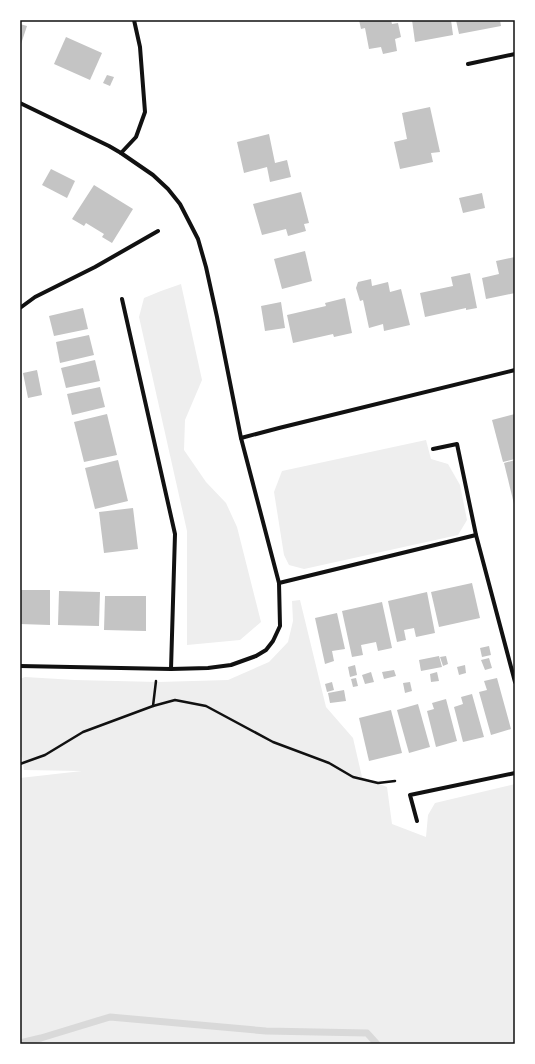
<svg xmlns="http://www.w3.org/2000/svg" width="535" height="1064" font-family="Commissioner,sans-serif">
	<style>
		.green { fill: #eee }
		.lines { fill: none; stroke-linecap: round; stroke-linejoin: round }
		.stream { stroke: #d9d9d9; stroke-width: 7 }
		.building { fill: #c4c4c4 }
		.path { stroke: #111; stroke-width: 2.5 }
		.minor { stroke: #111; stroke-width: 4 }
		.neatline { fill: none; stroke: #111; stroke-width: 1.5 }
	</style>
	<rect width="100%" height="100%" fill="#fff"/>
	<g class="green">
		<polygon points="181,284 202,380 185,420 184,450 206,482 226,503 237,527 261,622 240,640 187,645 187,531 139,317 144,298 161,291"/>
		<polygon points="426,440 431,459 448,464 460,485 467,520 458,535 304,569 289,565 284,555 274,492 282,471"/>
		<polygon points="300,600 326,707 353,738 362,777 387,787 392,824 426,837 428,815 435,803 515,784 515,1044 20,1044 20,778 82,771 24,770 22,757 20,756 20,679 25,677 75,680 158,682 228,680 269,662 288,642 293,621 292,601"/>
	</g>
	<g class="lines">
		<polyline class="stream" points="20,1043 41,1038 110,1017 266,1031 367,1033 377,1044"/>
	</g>
	<g class="building">
		<polygon points="359,20 391,20 392,24 398,23 401,37 395,39 397,51 383,54 381,47 369,49 365,28 361,29"/>
		<polygon points="412,20 451,20 453,35 415,42"/>
		<polygon points="456,20 500,20 501,26 459,34"/>
		<polygon points="20,24 27,26 20,47"/>
		<polygon points="66,37 102,53 90,80 54,64"/>
		<polygon points="107,75 114,77 110,86 103,83"/>
		<polygon points="430,107 440,152 431,153 433,162 400,169 394,142 407,139 402,113"/>
		<polygon points="269,134 275,163 287,160 291,177 270,182 267,167 244,173 237,142"/>
		<polygon points="51,169 75,181 67,198 42,185"/>
		<polygon points="94,185 133,209 112,243 102,237 104,234 86,223 84,226 72,219"/>
		<polygon points="301,192 309,223 304,224 306,231 288,236 286,229 262,235 253,204"/>
		<polygon points="482,193 485,208 463,213 459,198"/>
		<polygon points="305,251 312,281 282,289 274,259"/>
		<polygon points="515,257 515,293 486,299 482,278 499,274 496,261"/>
		<polygon points="470,273 477,308 466,310 466,308 425,317 420,293 453,286 451,277"/>
		<polygon points="371,279 372,286 388,282 390,292 401,289 410,325 384,331 383,324 369,328 363,300 360,301 356,288 358,282"/>
		<polygon points="345,298 352,333 334,337 333,334 293,343 287,315 326,306 325,303"/>
		<polygon points="281,302 285,328 265,331 261,306"/>
		<polygon points="83,308 88,329 54,336 49,316"/>
		<polygon points="89,335 94,355 60,363 56,342"/>
		<polygon points="95,360 100,381 66,388 61,368"/>
		<polygon points="37,370 42,395 28,398 23,373"/>
		<polygon points="100,387 105,407 72,415 67,394"/>
		<polygon points="107,414 117,455 84,462 74,422"/>
		<polygon points="515,414 515,459 503,462 492,420"/>
		<polygon points="118,460 128,501 95,509 85,468"/>
		<polygon points="515,460 515,504 514,504 504,463"/>
		<polygon points="133,508 138,549 104,553 99,512"/>
		<polygon points="472,583 480,618 439,627 431,592"/>
		<polygon points="20,590 50,590 50,625 20,624"/>
		<polygon points="59,591 100,592 99,626 58,625"/>
		<polygon points="427,592 435,633 416,637 414,628 404,630 406,640 397,642 388,601"/>
		<polygon points="105,596 146,596 146,631 104,630"/>
		<polygon points="382,602 392,648 378,651 376,642 361,645 363,655 352,657 342,611"/>
		<polygon points="337,613 345,649 332,651 334,661 325,664 315,618"/>
		<polygon points="489,646 491,655 482,657 480,648"/>
		<polygon points="439,656 442,667 421,671 419,660"/>
		<polygon points="446,656 448,664 443,666 440,657"/>
		<polygon points="489,658 492,668 485,670 481,660"/>
		<polygon points="355,665 357,675 350,677 348,667"/>
		<polygon points="465,665 466,673 459,675 457,667"/>
		<polygon points="394,670 396,676 384,679 382,672"/>
		<polygon points="371,672 374,682 365,684 362,675"/>
		<polygon points="437,672 439,681 431,682 430,674"/>
		<polygon points="356,678 358,686 353,687 351,679"/>
		<polygon points="497,678 511,729 491,735 479,692 487,690 484,681"/>
		<polygon points="332,682 334,690 327,692 325,684"/>
		<polygon points="410,682 412,691 405,693 403,683"/>
		<polygon points="344,690 346,701 330,703 328,693"/>
		<polygon points="472,694 484,737 463,742 454,707 463,704 461,697"/>
		<polygon points="446,699 457,741 436,747 427,711 434,709 432,703"/>
		<polygon points="418,704 430,747 409,753 397,710"/>
		<polygon points="391,710 402,753 369,761 359,718"/>
	</g>
	<g class="lines">
		<g class="path">
			<polyline points="153,706 156,681"/>
			<polyline points="20,764 45,755 83,732 153,706 175,700 206,706 273,742 329,763 353,777 378,783 395,781"/>
		</g>
		<g class="minor">
			<polyline points="468,64 515,54"/>
			<polyline points="20,103 109,146 121,153 153,175 168,189 180,204 198,239 206,267 217,317 241,438 279,583 280,626 273,641 266,650 256,656 231,665 208,668 171,669"/>
			<polyline points="121,153 136,137 145,112 140,47 134,20"/>
			<polyline points="20,308 35,297 95,267 158,231"/>
			<polyline points="241,438 279,428 515,370"/>
			<polyline points="433,449 457,444 476,535"/>
			<polyline points="279,583 476,535 515,682"/>
			<polyline points="20,666 171,669 175,534 122,299"/>
			<polyline points="417,821 410,795 515,773"/>
		</g>
	</g>
	<rect width="535" height="1064" fill="none" stroke="#ffffff" stroke-width="42"/>
	<rect x="21" y="21" width="493" height="1022" class="neatline"/>
</svg>
